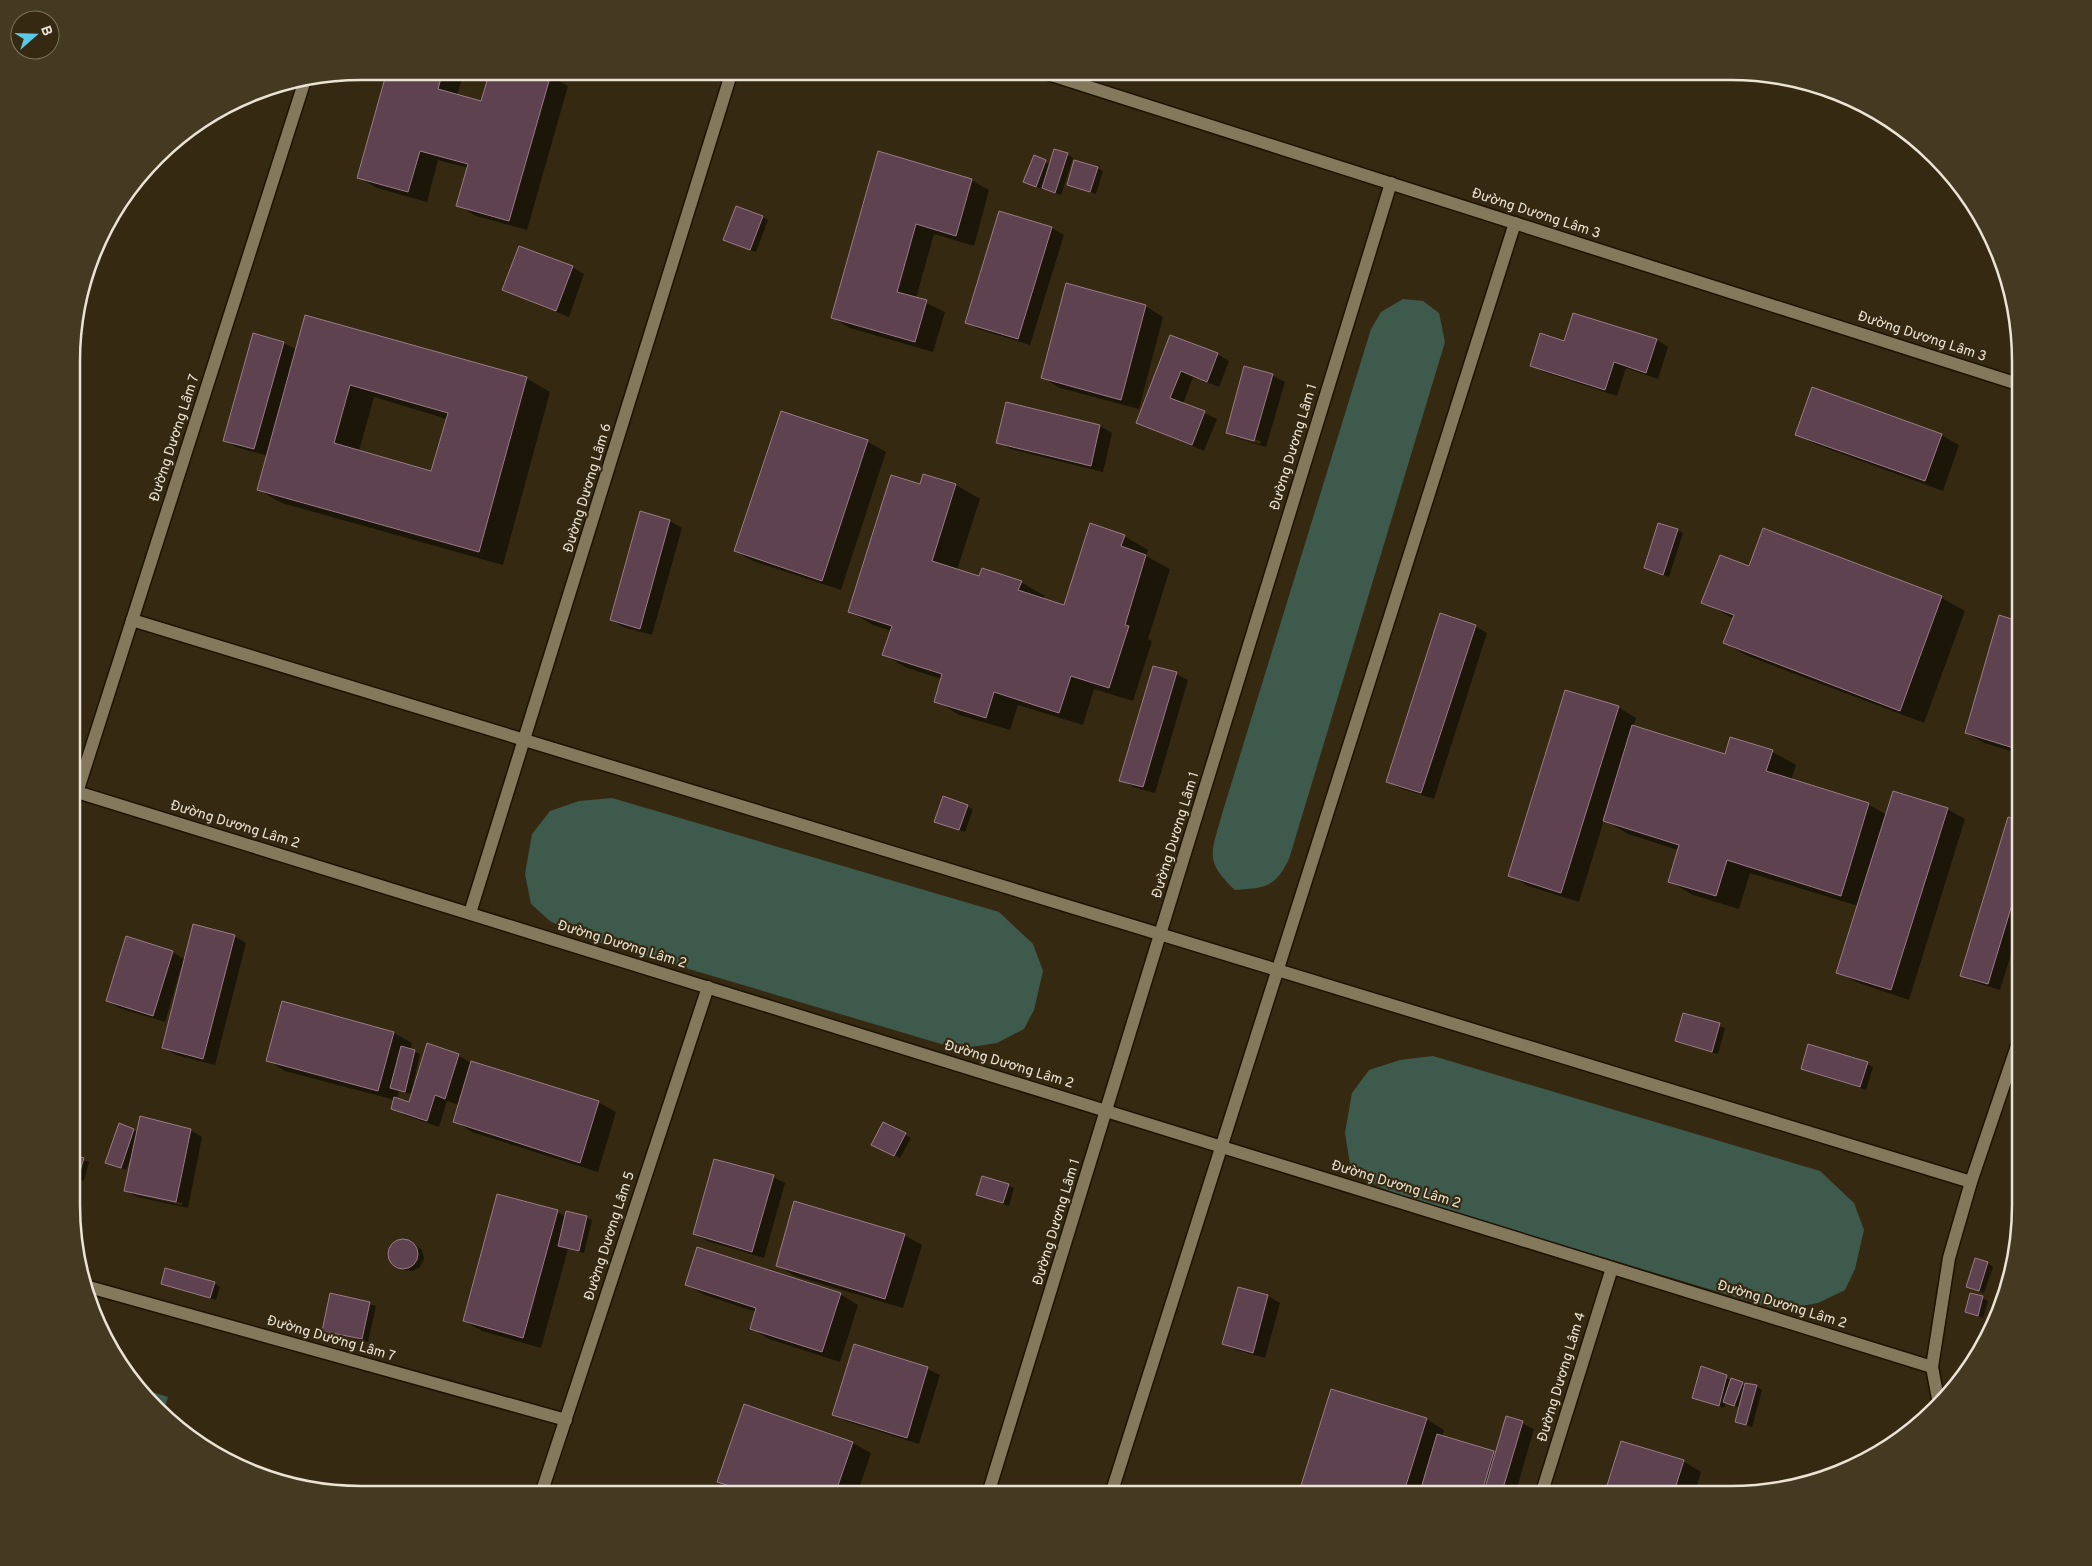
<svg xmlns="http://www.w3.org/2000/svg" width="2092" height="1566" font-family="Overpass,sans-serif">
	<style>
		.green { fill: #3e5a4d }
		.shadow { fill: #0007; fill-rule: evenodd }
		.building { fill: #5e424f; stroke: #9a7b88; fill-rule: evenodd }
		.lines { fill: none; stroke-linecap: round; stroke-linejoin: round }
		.minor-casing { stroke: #1d1300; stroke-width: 15 }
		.minor { stroke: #85795d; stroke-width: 12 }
		.labels { text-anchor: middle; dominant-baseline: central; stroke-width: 4.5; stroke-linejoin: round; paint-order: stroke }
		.street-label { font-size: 14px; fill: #ebe4d5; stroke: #352a11 }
		.rim { fill: none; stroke: #ebe4d5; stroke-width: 2.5 }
	</style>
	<rect width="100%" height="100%" fill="#352a11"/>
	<g class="green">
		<path d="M1403 299 1423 301 1439 313 1445 342 1289 859C1275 888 1265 888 1235 890 1203 860 1212 852 1222 814L1371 329 1381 312Z"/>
		<polygon points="612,798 999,912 1033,944 1043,971 1034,1010 1024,1029 997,1043 958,1049 581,937 550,921 531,904 525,874 532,834 550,811 579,801"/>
		<polygon points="1433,1056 1820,1171 1854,1203 1864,1230 1855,1269 1845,1290 1818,1303 1779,1310 1402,1197 1369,1182 1350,1164 1345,1133 1352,1093 1369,1070 1400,1060"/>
		<polygon points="145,1390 168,1397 163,1414"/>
	</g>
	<g class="shadow">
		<polygon points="388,71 464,72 457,95 482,102 550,75 568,86 527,230 476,216 458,205 468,168 438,160 427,202 377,188 359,178"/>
		<polygon points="878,153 971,180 989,190 974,246 934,234 916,298 945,312 933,352 850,328 832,317"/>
		<polygon points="1067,154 1073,158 1061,195 1031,185 1034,157 1051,165"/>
		<polygon points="1097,168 1103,171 1096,194 1068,184"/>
		<polygon points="1000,213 1052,228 1064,235 1030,345 978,329 966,322"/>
		<polygon points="762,217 768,220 756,252 730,242"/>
		<polygon points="572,267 584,274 569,317 504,290"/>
		<polygon points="1145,306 1163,317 1139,409 1060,388 1042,377"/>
		<path d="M254 334 284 343 297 350 526 378 550 392 503 565 282 503 259 490 268 456 236 447 224 440ZM374 397 447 419 432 472 359 451Z"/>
		<polygon points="1171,336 1217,354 1229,361 1219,387 1193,377 1183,404 1217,419 1204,451 1138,423"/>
		<polygon points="1657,340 1668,347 1658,379 1626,368 1617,396 1544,372 1532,365 1565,342"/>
		<path d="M1273 376 1285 382 1266 447 1239 439 1227 432ZM1238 435 1261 441 1260 444 1238 438Z"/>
		<polygon points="781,412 868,442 886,452 841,590 753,561 735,551"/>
		<polygon points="1100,426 1112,433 1103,472 1010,449 998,442"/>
		<polygon points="1797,434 1941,435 1959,445 1943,491 1815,444"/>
		<polygon points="924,475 956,485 980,499 957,570 980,578 1021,582 1045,596 1043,599 1065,606 1124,536 1148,550 1146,556 1170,569 1148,639 1152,641 1133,701 1094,689 1083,725 1018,705 1010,730 959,715 936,701 942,679 907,668 883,654 891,631 873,625 849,611 921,486"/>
		<polygon points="641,513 670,521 682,528 652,635 623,627 611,620"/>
		<polygon points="1677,530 1683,533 1669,577 1645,568"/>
		<polygon points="1764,530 1942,598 1965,611 1924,723 1748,656 1724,643 1734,619 1703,602 1750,568"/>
		<polygon points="2021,623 2020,754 1984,743 1966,733"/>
		<polygon points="1475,626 1487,633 1434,799 1400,788 1388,782"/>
		<polygon points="1176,674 1188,680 1155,793 1133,787 1121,780"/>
		<polygon points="1618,707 1636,718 1633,727 1726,755 1731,739 1773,752 1796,765 1791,780 1868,804 1887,815 1947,809 1965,819 1909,1000 1856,982 1838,972 1858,906 1750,873 1739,909 1693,895 1669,881 1678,850 1628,834 1604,820 1579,902 1528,886 1510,875"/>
		<polygon points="967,806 973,809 965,832 941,824"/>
		<polygon points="2009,818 2020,822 2020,924 2000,990 1974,982 1962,975"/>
		<polygon points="234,936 246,943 215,1065 176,1055 164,1048 183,969 181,968 165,1022 119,1008 107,1001 172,952 186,960"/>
		<polygon points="1684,1014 1725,1028 1718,1054 1677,1041"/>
		<path d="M394 1033 412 1043 410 1050 420 1054 411 1094H413L428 1045 459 1056 472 1063 598 1102 616 1112 598 1172 472 1132 454 1121 459 1105 447 1101 439 1127 404 1115 392 1108 395 1100 285 1071 267 1060ZM399 1091 412 1094 409 1104 397 1099Z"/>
		<polygon points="1867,1064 1873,1067 1866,1090 1808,1071"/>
		<polygon points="883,1123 911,1138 900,1158 879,1147"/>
		<path d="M133 1130 138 1132 190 1130 202 1137 188 1208 137 1197 125 1190 131 1161 130 1160 126 1170 107 1162ZM136 1192 182 1203V1205L136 1195Z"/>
		<polygon points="72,1156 89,1162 84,1181 72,1177"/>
		<polygon points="773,1177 785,1183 764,1258 707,1241 695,1234"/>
		<polygon points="1008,1185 1014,1188 1009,1206 977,1194"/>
		<polygon points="557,1212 566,1217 586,1217 592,1220 584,1253 568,1249 541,1348 482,1331 464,1321"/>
		<polygon points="904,1235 922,1245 903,1308 795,1276 777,1265"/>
		<polygon points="400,1240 409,1241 422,1250 424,1259 420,1267 413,1271 404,1270 391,1261 390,1252 393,1244"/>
		<polygon points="1988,1263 1993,1267 1984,1293 1967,1286"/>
		<polygon points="162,1283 214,1283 220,1287 216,1300"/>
		<polygon points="687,1285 840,1294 858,1305 840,1362 769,1339 751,1328 756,1312 705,1295"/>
		<polygon points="1238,1289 1268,1296 1280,1303 1265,1358 1236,1350 1224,1343"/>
		<polygon points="331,1295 376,1306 368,1342 323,1330"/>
		<polygon points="1982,1298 1988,1301 1983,1318 1967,1311"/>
		<polygon points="855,1345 928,1369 940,1375 919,1444 845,1421 833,1414"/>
		<polygon points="1702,1368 1746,1386 1756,1386 1762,1390 1752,1427 1737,1421 1740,1408 1726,1402 1724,1408 1694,1397"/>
		<polygon points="745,1406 853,1443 871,1453 857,1494 736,1494 737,1491 719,1481"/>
		<polygon points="1426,1419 1444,1430 1442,1437 1497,1454 1522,1423 1534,1429 1515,1495 1300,1495"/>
		<polygon points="1683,1461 1701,1472 1694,1495 1605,1495"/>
	</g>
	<g class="building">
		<polygon points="387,71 443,71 438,89 481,101 490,71 540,71 551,74 509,221 456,206 468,164 420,151 408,192 357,178"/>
		<polygon points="1054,149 1068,153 1055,193 1042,188"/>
		<polygon points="878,151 972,179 956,236 916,224 897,292 927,300 915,342 831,318"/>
		<polygon points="1034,155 1046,160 1036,187 1023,182"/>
		<polygon points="1074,160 1098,167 1090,192 1067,185"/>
		<polygon points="736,206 763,216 750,250 723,240"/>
		<polygon points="999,211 1052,227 1018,339 965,323"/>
		<polygon points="519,246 573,266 556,311 502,290"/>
		<polygon points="1066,283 1146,305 1121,400 1041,378"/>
		<polygon points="1573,313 1657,339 1646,373 1614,362 1605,390 1530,366 1540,333 1564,341"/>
		<path d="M305 315 527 377 479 552 257 490ZM350 385 448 413 431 471 334 443Z"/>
		<polygon points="253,333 284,342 254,449 223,441"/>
		<polygon points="1170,335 1218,353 1207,382 1181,371 1170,398 1205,411 1192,445 1136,423"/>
		<polygon points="1244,366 1273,374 1254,441 1226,433"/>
		<polygon points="1812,387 1942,434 1925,481 1795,435"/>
		<polygon points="1006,402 1100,425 1091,466 996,443"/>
		<polygon points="781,411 868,440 822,581 734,551"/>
		<polygon points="923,474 956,484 932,561 979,576 982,568 1022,581 1018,590 1064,605 1090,523 1125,535 1121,546 1146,555 1125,625 1129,626 1109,688 1071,676 1059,713 994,692 986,718 934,702 942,674 882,655 892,626 848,612 891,475 920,484"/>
		<polygon points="640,511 670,520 640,629 610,620"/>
		<polygon points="1658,523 1678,529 1663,575 1644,568"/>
		<polygon points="1763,528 1942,596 1900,711 1723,643 1734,615 1701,603 1720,555 1749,566"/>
		<polygon points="2021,558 2021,585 2014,583"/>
		<polygon points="1440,613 1476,625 1421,793 1386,782"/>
		<polygon points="1999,615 2021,622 2020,750 1965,733"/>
		<polygon points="1153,666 1177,672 1143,787 1119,781"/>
		<polygon points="1565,690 1619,706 1561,893 1508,876"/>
		<polygon points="1632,725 1725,754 1730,737 1773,750 1766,771 1869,803 1841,896 1727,860 1716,896 1668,882 1679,845 1603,821"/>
		<polygon points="1893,791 1948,808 1891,990 1836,973"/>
		<polygon points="943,796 968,805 959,830 934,822"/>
		<polygon points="2008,817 2020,820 2020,878 1988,984 1960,976"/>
		<polygon points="193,924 235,935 203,1059 162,1048"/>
		<polygon points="126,936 173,951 153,1016 106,1001"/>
		<polygon points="282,1001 394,1032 378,1091 266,1061"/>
		<polygon points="1683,1013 1720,1023 1712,1052 1675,1041"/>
		<polygon points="427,1043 459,1054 445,1099 435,1095 427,1121 391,1109 394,1097 409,1102"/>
		<polygon points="1808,1044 1868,1062 1860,1087 1801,1069"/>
		<polygon points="401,1046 415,1050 405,1092 390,1088"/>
		<polygon points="471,1061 599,1101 580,1163 453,1122"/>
		<polygon points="140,1116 191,1129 176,1202 124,1191"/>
		<polygon points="883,1122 906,1133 894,1156 871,1145"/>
		<polygon points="119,1123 134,1129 121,1168 105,1163"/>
		<polygon points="72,1154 84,1158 78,1178 72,1176"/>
		<polygon points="714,1159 774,1175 752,1252 693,1234"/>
		<polygon points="982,1176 1009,1184 1003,1203 976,1195"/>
		<polygon points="497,1194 558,1210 523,1338 463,1321"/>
		<polygon points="794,1201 905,1234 885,1299 776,1266"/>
		<polygon points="566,1211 587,1216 579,1251 558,1246"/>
		<circle cx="403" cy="1254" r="15"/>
		<polygon points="697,1247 841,1293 822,1352 750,1329 756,1308 685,1285"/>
		<polygon points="1975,1258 1988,1262 1979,1291 1966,1287"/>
		<polygon points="165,1268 215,1282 210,1298 161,1284"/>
		<polygon points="1238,1287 1268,1295 1253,1353 1222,1344"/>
		<polygon points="330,1293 370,1302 362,1339 322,1331"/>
		<polygon points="1970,1293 1983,1296 1978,1316 1965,1312"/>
		<polygon points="854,1344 928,1367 907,1438 832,1415"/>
		<polygon points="1701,1366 1727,1375 1719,1406 1692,1398"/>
		<polygon points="1731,1378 1743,1382 1734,1406 1723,1402"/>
		<polygon points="1745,1383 1757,1385 1746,1425 1735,1422"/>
		<polygon points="1331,1389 1427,1418 1403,1495 1298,1495"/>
		<polygon points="744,1404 853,1442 835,1494 734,1494 736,1488 717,1482"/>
		<polygon points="1506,1416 1523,1421 1501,1495 1483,1495"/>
		<polygon points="1437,1434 1494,1451 1481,1495 1419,1495"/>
		<polygon points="1621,1441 1684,1460 1673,1495 1604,1495"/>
	</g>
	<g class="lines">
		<defs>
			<g id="minor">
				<polyline points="1042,72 2021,385"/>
				<polyline points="132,620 1971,1182"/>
				<polyline points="77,792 1932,1367"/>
				<polyline points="73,805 305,80"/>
				<polyline points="470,913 732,71"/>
				<polyline points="89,1287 566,1420"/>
				<polyline points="1939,1404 1932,1367 1949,1258 1971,1182 2020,1037"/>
				<polyline points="541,1494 708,987"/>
				<polyline points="988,1494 1391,183"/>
				<polyline points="1111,1494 1515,223"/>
				<polyline points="1541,1495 1612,1268"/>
			</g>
		</defs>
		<use href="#minor" class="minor-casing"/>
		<use href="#minor" class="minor"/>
	</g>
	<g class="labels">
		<g class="street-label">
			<text transform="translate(1536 214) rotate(18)">Đường Dương Lâm 3</text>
			<text transform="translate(1922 337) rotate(18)">Đường Dương Lâm 3</text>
			<text transform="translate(175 438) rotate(-72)">Đường Dương Lâm 7</text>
			<text transform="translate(1294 447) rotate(-73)">Đường Dương Lâm 1</text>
			<text transform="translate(588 488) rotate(-73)">Đường Dương Lâm 6</text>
			<text transform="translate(235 825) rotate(17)">Đường Dương Lâm 2</text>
			<text transform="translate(1176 835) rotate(-73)">Đường Dương Lâm 1</text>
			<text transform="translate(622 945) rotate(17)">Đường Dương Lâm 2</text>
			<text transform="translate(1009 1065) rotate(17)">Đường Dương Lâm 2</text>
			<text transform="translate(1396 1185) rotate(17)">Đường Dương Lâm 2</text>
			<text transform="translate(1057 1222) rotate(-73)">Đường Dương Lâm 1</text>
			<text transform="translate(610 1236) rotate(-72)">Đường Dương Lâm 5</text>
			<text transform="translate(1782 1305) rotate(17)">Đường Dương Lâm 2</text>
			<text transform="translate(331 1339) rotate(16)">Đường Dương Lâm 7</text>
			<text transform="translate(1562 1377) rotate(-73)">Đường Dương Lâm 4</text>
		</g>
	</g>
	<path d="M0 0H2092V1566H0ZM361 80H1731A281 281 0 0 1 2012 361V1205A281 281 0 0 1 1731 1486H361A281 281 0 0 1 80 1205V361A281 281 0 0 1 361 80Z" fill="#443921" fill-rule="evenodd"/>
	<path class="rim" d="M361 80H1731A281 281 0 0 1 2012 361V1205A281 281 0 0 1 1731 1486H361A281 281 0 0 1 80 1205V361A281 281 0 0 1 361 80Z"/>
	<g transform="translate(35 35) rotate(70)"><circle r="24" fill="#352a11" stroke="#7e745f"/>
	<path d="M0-4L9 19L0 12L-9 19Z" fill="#5bc8e7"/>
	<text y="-8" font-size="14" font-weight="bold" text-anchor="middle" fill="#ebe4d5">B</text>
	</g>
</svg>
